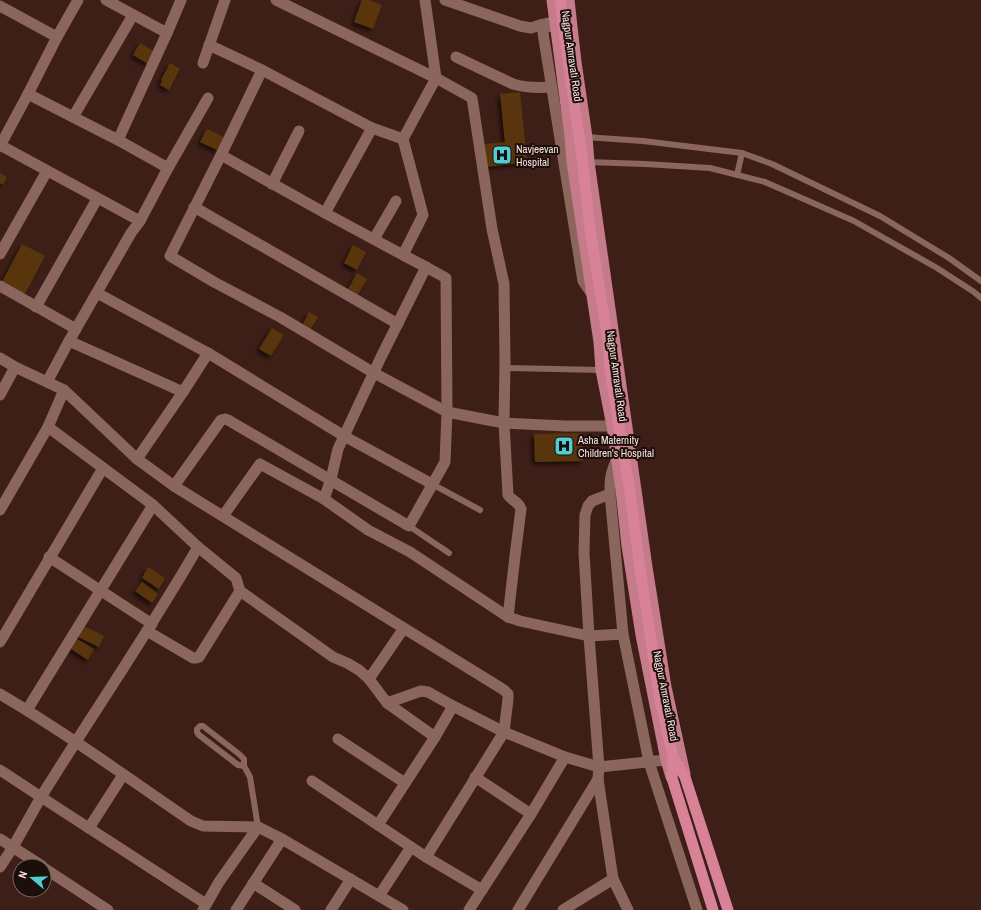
<svg xmlns="http://www.w3.org/2000/svg" width="981" height="910" font-family="'Archivo Narrow',sans-serif">
	<style>
		.building { fill: #583608; filter: url(#shadow) }
		.lines { fill: none; stroke-linecap: round; stroke-linejoin: round }
		.service { stroke: #8a665d; stroke-width: 6 }
		.minor { stroke: #8a665d; stroke-width: 11 }
		.tertiary { stroke: #8a665d; stroke-width: 11 }
		.primary { stroke: #c57b89; stroke-width: 11 }
		.trunk { stroke: #d88298; stroke-width: 11 }
		.labels { text-anchor: middle; dominant-baseline: central; stroke-width: 4; stroke-linejoin: round; paint-order: stroke }
		.street-label { font-size: 11px; fill: #f9e3de; stroke: #1c0e0a }
		.poi-label { font-size: 11px; fill: #f9e3de; stroke: #1c0e0a; text-anchor: start }
	</style>
	<defs>
		<filter id="shadow"><feDropShadow dx="-3" dy="3" stdDeviation="2" flood-color="#0009"/></filter>
	</defs>
	<rect width="100%" height="100%" fill="#3e1f18"/>
	<g class="building">
		<polygon points="362,0 369,0 382,5 373,29 354,22"/>
		<polygon points="140,43 155,52 148,64 133,55"/>
		<polygon points="170,63 180,69 169,90 160,85 162,81 161,80"/>
		<polygon points="520,92 527,162 487,167 484,144 505,142 500,94"/>
		<polygon points="207,129 225,138 219,151 200,142"/>
		<polygon points="0,173 7,177 3,185 0,183"/>
		<polygon points="22,244 45,256 25,294 2,282"/>
		<polygon points="353,245 366,252 357,270 344,263"/>
		<polygon points="357,273 367,279 357,296 347,291"/>
		<polygon points="309,312 318,317 309,332 301,328"/>
		<polygon points="272,328 284,335 271,356 259,349"/>
		<polygon points="583,433 583,461 535,462 534,434"/>
		<polygon points="148,567 165,578 159,589 142,578"/>
		<polygon points="142,582 158,594 152,603 135,591"/>
		<polygon points="84,626 104,636 99,647 78,637"/>
		<polygon points="77,639 94,649 88,660 71,649"/>
	</g>
	<g class="lines">
		<g class="service">
			<polyline points="585,137 643,141 742,153 772,164 880,216 949,258 981,281"/>
			<polyline points="586,162 645,164 710,168 765,182 854,221 937,268 974,292 981,298"/>
			<polyline points="737,175 742,153"/>
			<polyline points="505,368 601,370"/>
			<polyline points="432,484 480,510"/>
			<polyline points="409,526 449,553"/>
			<polygon points="200,726 203,726 239,754 244,759 244,766 238,765 199,735 197,732 197,729"/>
			<polyline points="244,766 250,777 258,827"/>
		</g>
		<g class="minor">
			<polyline points="78,0 57,37 28,94 118,140 167,33"/>
			<polyline points="106,0 167,33 181,0"/>
			<polyline points="276,0 436,78 472,98 492,229 504,284 505,361 504,423 565,426 612,426"/>
			<polyline points="445,0 520,26 531,28 540,25 554,22"/>
			<polyline points="0,6 57,37"/>
			<path d="M456 57 513 84C526 88 538 88 552 87"/>
			<polyline points="203,63 225,0"/>
			<polyline points="73,117 133,15"/>
			<polyline points="372,128 403,139"/>
			<polyline points="118,140 168,168"/>
			<polyline points="0,145 140,221"/>
			<polyline points="0,146 28,94"/>
			<polyline points="221,155 325,213 372,128 262,70"/>
			<polyline points="272,184 299,131"/>
			<polyline points="194,207 398,324"/>
			<polyline points="325,213 403,255"/>
			<polyline points="374,239 396,201"/>
			<polyline points="0,254 47,171"/>
			<path d="M426 267 446 278 447 412 504 423 508 495C511 500 519 502 521 509L515 556 508 617"/>
			<polyline points="0,286 76,329"/>
			<polyline points="97,293 208,353"/>
			<polyline points="36,307 97,199"/>
			<polyline points="69,341 183,392"/>
			<polyline points="0,358 15,367 64,390 137,459 174,486 504,690 508,694 508,699 504,732 565,757 599,767 666,760"/>
			<polyline points="47,382 69,341 131,233 140,221 168,168 208,98"/>
			<polyline points="0,395 15,367"/>
			<polyline points="48,427 153,505 198,547 236,578 240,591 333,657 347,663 359,670 369,679 387,703 435,737"/>
			<polyline points="137,459 183,392 208,353 344,436 432,484"/>
			<polyline points="174,486 221,420 225,419 228,420 409,526 445,462 447,412 374,373 280,317 214,282 170,256 221,155 262,70 209,45"/>
			<polyline points="324,499 331,479 338,449 381,357 426,267 403,255 423,215 403,139 436,78 425,0"/>
			<polyline points="0,510 48,427 64,390"/>
			<polyline points="223,516 260,464 324,499 368,530 410,552 508,617 520,621 589,636 584,553 585,515 588,506 592,501 610,494"/>
			<polyline points="49,557 152,624"/>
			<polyline points="147,631 193,658 196,658 199,657 240,591"/>
			<polyline points="0,642 103,468"/>
			<polyline points="369,679 404,628"/>
			<path d="M0 694C66 733 128 778 191 821L203 826 258 827 282 839 403 910"/>
			<polyline points="387,703 421,691 428,692 453,706"/>
			<polyline points="27,710 153,505"/>
			<polyline points="338,739 405,783"/>
			<path d="M0 770 41 797C93 713 149 632 198 547"/>
			<polyline points="475,777 531,814"/>
			<polyline points="312,781 426,857"/>
			<polyline points="378,825 435,737 453,706 504,732 426,857 482,890"/>
			<polyline points="89,828 123,775"/>
			<polyline points="0,839 42,866"/>
			<polyline points="0,867 13,847 41,797 206,904"/>
			<polyline points="44,868 108,910"/>
			<polyline points="613,879 628,910"/>
			<polyline points="253,883 295,910"/>
			<polyline points="379,896 411,847"/>
			<polyline points="203,910 219,882 258,827"/>
			<polyline points="236,910 282,839"/>
			<polyline points="331,910 351,879"/>
			<polyline points="469,910 531,814 565,757"/>
			<polyline points="518,910 598,779"/>
			<polyline points="563,910 613,879 598,779 599,767 589,636 623,634"/>
		</g>
		<g class="tertiary">
			<polyline points="555,25 547,27 544,29 543,33 583,281 592,294"/>
			<path d="M616 461C610 475 610 479 610 494L623 634 649 762 697 910"/>
		</g>
		<g class="primary">
			<polyline points="552,0 570,136 572,162 599,342 601,370 612,426 621,490 627,546 641,635 666,760 671,777"/>
			<polyline points="569,0 576,62 587,137 589,162 647,567 666,687 685,774"/>
		</g>
		<g class="trunk">
			<polyline points="560,0 574,103 581,149 590,229 608,341 610,369 621,439 630,492 641,576 660,699 673,757 672,778 713,910"/>
			<polyline points="673,757 685,777 728,910"/>
		</g>
	</g>
	<defs>
		<symbol id="hospital-square" viewBox="-11 -11 22 22"><rect x="-9" y="-9" width="18" height="18" rx="4" fill="#51ccd2" stroke="#1c0e0a"/><path d="M-5-5h3v3.5h4V-5h3V5h-3V1.5h-4V5h-3Z" fill="#111"/></symbol>
	</defs>
	<g fill-rule="evenodd">
		<use href="#hospital-square" x="491" y="144" width="22" height="22"/>
		<use href="#hospital-square" x="553" y="435" width="22" height="22"/>
	</g>
	<g class="labels">
		<g class="street-label">
			<text transform="translate(572 56) rotate(82)">Nagpur Amravati Road</text>
			<text transform="translate(617 376) rotate(82)">Nagpur Amravati Road</text>
			<text transform="translate(666 696) rotate(79)">Nagpur Amravati Road</text>
		</g>
		<g class="poi-label">
			<text x="516" y="149">Navjeevan<tspan x="516" dy="13">Hospital</tspan></text>
			<text x="578" y="440">Asha Maternity<tspan x="578" dy="13">Children's Hospital</tspan></text>
		</g>
	</g>
	<g transform="translate(32 878) rotate(289)"><circle r="19" fill="#1c0e0a" stroke="#74635f"/>
	<path d="M0-3L7 15L0 10L-7 15Z" fill="#51ccd2"/>
	<text y="-6" font-size="11" font-weight="bold" text-anchor="middle" fill="#f9e3de">N</text>
	</g>
</svg>
